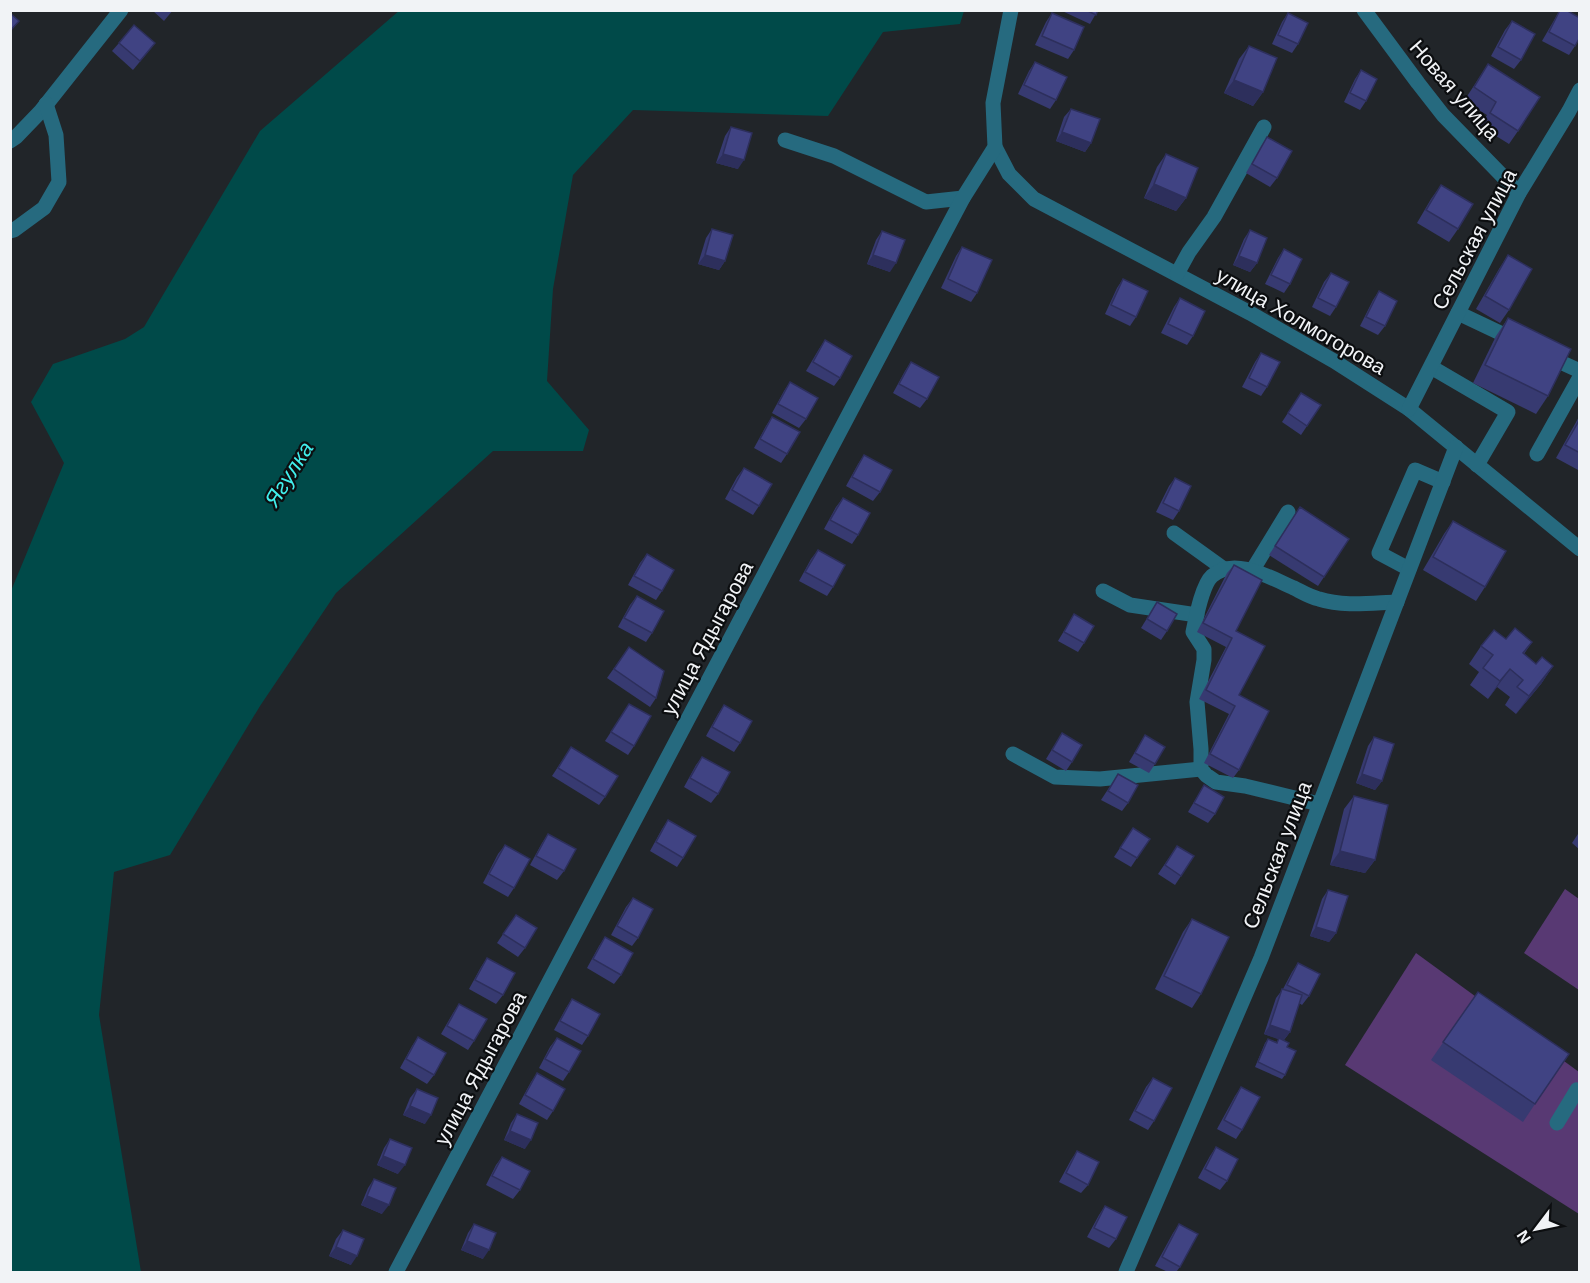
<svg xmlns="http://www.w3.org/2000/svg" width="1590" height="1283" font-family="Helvetica,sans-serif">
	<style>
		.green { fill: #583973 }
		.water { fill: #004a49 }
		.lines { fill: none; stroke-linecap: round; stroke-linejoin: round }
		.minor { stroke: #266a7f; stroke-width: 15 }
		.wall { fill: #373a71 }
		.shaded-wall { fill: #2d2f5c }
		.building { fill: #404383; stroke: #2d2f5c; stroke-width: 1.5 }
		.labels { text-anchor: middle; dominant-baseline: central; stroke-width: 4.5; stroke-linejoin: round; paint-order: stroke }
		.street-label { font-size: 21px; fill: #f1f3f6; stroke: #0c0e10 }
		.water-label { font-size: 22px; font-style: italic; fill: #41efed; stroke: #0c0e10 }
	</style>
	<rect width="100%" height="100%" fill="#212529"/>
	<g class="green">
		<polygon points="1565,889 1579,899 1579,990 1524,953"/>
		<polygon points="1416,953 1579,1072 1579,1214 1345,1065"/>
	</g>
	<polygon class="water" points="400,10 964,11 960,24 883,32 828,116 633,110 573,175 553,289 547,381 589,430 583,451 493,451 336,593 260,706 170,855 114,872 99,1015 141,1272 11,1272 11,591 64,463 31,402 53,364 125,339 144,327 260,131"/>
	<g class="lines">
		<g class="minor">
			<polyline points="1364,10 1418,83 1443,115 1519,193"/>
			<polyline points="785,140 834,156 926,202 963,198"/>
			<polyline points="10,141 16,137 41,111 121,10"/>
			<polyline points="995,147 1009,174 1034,199 1250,313 1334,361 1409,409 1580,549"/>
			<polyline points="10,231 14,230 44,208 59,182 56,135 46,104"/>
			<polyline points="1177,274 1189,252 1214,217 1264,127"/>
			<polyline points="1458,313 1515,340"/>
			<polyline points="1547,356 1580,371"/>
			<polyline points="1431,367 1508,412 1477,465"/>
			<polyline points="1409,409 1519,193 1569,111 1580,90"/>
			<polyline points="1537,454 1580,377"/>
			<polyline points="1174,533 1224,569"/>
			<polyline points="1409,569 1379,553 1415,470 1443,482"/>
			<polyline points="1252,571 1288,512"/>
			<polyline points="1103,591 1130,605 1197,615"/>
			<polyline points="1013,754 1055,777 1100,779 1201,769"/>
			<path d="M1319 804 1245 786 1216 782 1206 775 1201 769V749L1197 702 1204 660V649L1193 632C1196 618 1202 585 1212 576 1234 556 1271 578 1294 588 1302 592 1310 597 1319 599 1344 607 1371 603 1397 602"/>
			<polyline points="1557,1123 1577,1090 1580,1091"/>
			<polyline points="396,1272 963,198 995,147 993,103 1011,10"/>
			<polyline points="1126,1272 1261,958 1456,447"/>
		</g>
	</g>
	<g class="wall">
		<polygon points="152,10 173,10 164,21"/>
		<polygon points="1060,10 1098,10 1090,24"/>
		<polygon points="1560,10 1575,46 1569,55 1542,41"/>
		<polygon points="1052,13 1074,50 1068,59 1035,45 1046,22"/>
		<polygon points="1288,13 1298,44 1292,53 1272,44 1282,22"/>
		<polygon points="1512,21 1521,60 1514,69 1491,56 1505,30"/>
		<polygon points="119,43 148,52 133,70 112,51"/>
		<polygon points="1249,46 1263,92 1253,106 1224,93 1239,59"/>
		<polygon points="1035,62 1056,100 1050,109 1018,94 1029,71"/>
		<polygon points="1488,64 1518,131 1509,144 1480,126 1487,115 1464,101"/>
		<polygon points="1361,70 1366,101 1360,110 1344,102 1355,79"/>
		<polygon points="1071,109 1091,143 1085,152 1056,141 1064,117"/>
		<polygon points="731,127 738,169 716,163 725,136"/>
		<polygon points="1267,137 1277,178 1270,187 1246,173 1261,146"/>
		<polygon points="1166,154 1186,198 1176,211 1144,198 1157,167"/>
		<polygon points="1441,185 1458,229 1449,242 1417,223 1431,199"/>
		<polygon points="712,229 725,261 719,270 698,264 706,238"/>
		<polygon points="1250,230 1257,263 1250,272 1233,265 1244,239"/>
		<polygon points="882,231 890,272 867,264 876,240"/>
		<polygon points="962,247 977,293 971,302 941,288 956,256"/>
		<polygon points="1284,249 1290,284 1284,293 1265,284 1278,258"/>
		<polygon points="1508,255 1509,310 1500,323 1476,309 1499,269"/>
		<polygon points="1331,273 1336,307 1330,316 1312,307 1324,282"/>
		<polygon points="1123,279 1136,317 1130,326 1105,314 1117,288"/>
		<polygon points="1379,291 1385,326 1378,335 1360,326 1373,300"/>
		<polygon points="1180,298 1193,336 1187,345 1161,333 1174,307"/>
		<polygon points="1508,318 1548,396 1536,414 1473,383 1496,336"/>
		<polygon points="825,340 840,378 834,386 806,371 819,349"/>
		<polygon points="1261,353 1267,387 1261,396 1242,387 1255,362"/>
		<polygon points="911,362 927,399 920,408 893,393 905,371"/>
		<polygon points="790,382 806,419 799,428 772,413 784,391"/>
		<polygon points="1301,393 1321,405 1301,435 1282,422"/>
		<polygon points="1580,415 1580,471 1556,458"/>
		<polygon points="772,417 787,454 781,463 754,448 766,426"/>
		<polygon points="864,455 880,492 873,501 846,486 858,464"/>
		<polygon points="744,468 759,506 753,515 725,499 737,477"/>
		<polygon points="1175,478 1179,511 1173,520 1156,512 1169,486"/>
		<polygon points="843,498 858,535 852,544 824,529 836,507"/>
		<polygon points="1294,516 1324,577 1318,586 1269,555"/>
		<polygon points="1453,521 1485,587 1476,601 1423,570 1444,534"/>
		<polygon points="818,550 833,587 827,596 799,581 811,559"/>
		<polygon points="647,554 662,591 656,600 628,585 640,563"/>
		<polygon points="1234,565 1236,631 1239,695 1239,770 1233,778 1204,763 1229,714 1199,699 1226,647 1197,632 1227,573"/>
		<polygon points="637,596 652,633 646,642 618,627 630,605"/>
		<polygon points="1157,602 1167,631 1161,640 1141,628"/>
		<polygon points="1074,614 1084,643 1078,652 1058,641"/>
		<polygon points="1506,639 1532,642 1524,654 1536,664 1553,666 1541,684 1516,714 1505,705 1510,697 1497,687 1488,699 1470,685 1479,672 1469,664 1481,646"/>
		<polygon points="629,647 656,698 650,707 607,678"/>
		<polygon points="629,704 634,746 628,755 605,741"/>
		<polygon points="724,705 740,743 734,752 706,736 718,714"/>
		<polygon points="1062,733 1072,762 1066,771 1046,759"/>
		<polygon points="1145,735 1155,764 1149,773 1129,762"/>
		<polygon points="1374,737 1382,781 1375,790 1356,783 1368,746"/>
		<polygon points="571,747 605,797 599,805 552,776"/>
		<polygon points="702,757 718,794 711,803 684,787 696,765"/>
		<polygon points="1118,774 1128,803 1122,811 1101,800"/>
		<polygon points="1204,785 1215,814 1208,823 1188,812"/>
		<polygon points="1354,796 1375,860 1365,873 1330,865 1344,809"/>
		<polygon points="668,820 683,858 677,867 650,851 662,829"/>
		<polygon points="1133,828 1137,858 1131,867 1114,857"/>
		<polygon points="1580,831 1580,850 1572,843"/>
		<polygon points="548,834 564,871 557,880 530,865 542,843"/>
		<polygon points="505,845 514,888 508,897 483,883 498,854"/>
		<polygon points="1177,846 1181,876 1175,885 1158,874"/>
		<polygon points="1328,890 1336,933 1329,942 1310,936 1322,899"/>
		<polygon points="633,898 638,938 632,946 611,935 626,907"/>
		<polygon points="516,915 525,948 518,957 497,943"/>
		<polygon points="1192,919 1201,994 1192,1008 1155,989 1183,932"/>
		<polygon points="605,937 621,975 614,984 587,968 599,946"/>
		<polygon points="487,958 503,995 496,1004 469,989 481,967"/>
		<polygon points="1298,963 1309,996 1302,1005 1299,1003 1290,1032 1284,1040 1287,1047 1285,1075 1282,1079 1255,1067 1265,1043 1268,1039 1277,1042 1279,1039 1264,1034 1276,998 1283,989 1292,972"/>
		<polygon points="1478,992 1535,1104 1523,1122 1431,1060"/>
		<polygon points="572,999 588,1036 582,1045 554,1030 566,1008"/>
		<polygon points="459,1004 474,1041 468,1050 441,1034 453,1013"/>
		<polygon points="418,1037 434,1075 427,1084 400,1068 412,1046"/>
		<polygon points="557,1038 569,1072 563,1081 539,1068 550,1047"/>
		<polygon points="537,1073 553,1111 547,1120 519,1104 531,1082"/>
		<polygon points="1153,1078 1154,1121 1148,1130 1129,1120 1146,1087"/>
		<polygon points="1241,1087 1242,1130 1236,1139 1217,1129 1235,1096"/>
		<polygon points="417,1089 425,1124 403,1115 410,1098"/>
		<polygon points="517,1114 525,1149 504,1140 511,1123"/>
		<polygon points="390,1139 398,1174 377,1165 384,1148"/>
		<polygon points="1216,1147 1227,1181 1220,1190 1198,1178 1210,1156"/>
		<polygon points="1077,1151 1088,1185 1081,1193 1059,1182 1071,1160"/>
		<polygon points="502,1157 520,1190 513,1199 486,1185 496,1165"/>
		<polygon points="374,1179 382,1214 361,1205 368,1188"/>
		<polygon points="1105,1206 1116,1239 1109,1248 1087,1237 1099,1215"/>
		<polygon points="474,1224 483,1259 461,1250 468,1233"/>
		<polygon points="1179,1224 1180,1267 1176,1272 1168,1272 1155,1266 1173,1233"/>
		<polygon points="343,1230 351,1265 329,1256 336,1239"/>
	</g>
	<g class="shaded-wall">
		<polygon points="1234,80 1263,92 1253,106 1224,93"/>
		<polygon points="1062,132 1091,143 1085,152 1056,141"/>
		<polygon points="723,154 744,160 738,169 716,163"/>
		<polygon points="1154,184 1186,198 1176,211 1144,198"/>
		<polygon points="705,255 725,261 719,270 698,264"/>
		<polygon points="873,255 896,263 890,272 867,264"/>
		<polygon points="1239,256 1257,263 1250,272 1233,265"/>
		<polygon points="1553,666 1541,684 1516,714 1529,696"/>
		<polygon points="1510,669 1497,687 1488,699 1500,681"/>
		<polygon points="1362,774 1382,781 1375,790 1356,783"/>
		<polygon points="1340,851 1375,860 1365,873 1330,865"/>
		<polygon points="1316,927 1336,933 1329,942 1310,936"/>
		<polygon points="1270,1025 1290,1032 1283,1041 1264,1034"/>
		<polygon points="410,1106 431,1115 425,1124 403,1115"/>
		<polygon points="510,1131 531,1140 525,1149 504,1140"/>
		<polygon points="383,1156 405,1165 398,1174 377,1165"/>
		<polygon points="367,1196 389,1205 382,1214 361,1205"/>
		<polygon points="467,1241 489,1250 483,1259 461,1250"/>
		<polygon points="336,1247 357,1256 351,1265 329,1256"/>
	</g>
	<g class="building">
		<polygon points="1086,10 1098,10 1096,15"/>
		<polygon points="1560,10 1566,10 1580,18 1580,37 1575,46 1549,32"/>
		<polygon points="10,13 19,21 10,31"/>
		<polygon points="1052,13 1084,27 1074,50 1042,36"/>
		<polygon points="1288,13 1308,23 1298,44 1278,35"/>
		<polygon points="1512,21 1535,34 1521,60 1498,47"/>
		<polygon points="134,25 155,43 140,61 119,43"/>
		<polygon points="1249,46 1277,58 1263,92 1234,80"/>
		<polygon points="1035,62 1067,77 1056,100 1024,85"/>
		<polygon points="1488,64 1540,97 1518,131 1490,113 1496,102 1474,87"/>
		<polygon points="1361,70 1377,79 1366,101 1350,93"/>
		<polygon points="1071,109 1100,119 1091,143 1062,132"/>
		<polygon points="731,127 752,133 744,160 723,154"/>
		<polygon points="1267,137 1292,151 1277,178 1252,164"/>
		<polygon points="1166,154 1198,168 1186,198 1154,184"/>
		<polygon points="1441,185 1473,204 1458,229 1426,210"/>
		<polygon points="712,229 733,235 725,261 705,255"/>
		<polygon points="1250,230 1267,238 1257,263 1239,256"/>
		<polygon points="882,231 905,240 896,263 873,255"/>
		<polygon points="962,247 992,260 977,293 948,279"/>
		<polygon points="1284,249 1302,259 1290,284 1271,275"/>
		<polygon points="1508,255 1532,269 1509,310 1485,296"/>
		<polygon points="1331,273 1349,282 1336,307 1318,298"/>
		<polygon points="1123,279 1148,291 1136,317 1111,305"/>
		<polygon points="1379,291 1397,301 1385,326 1366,317"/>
		<polygon points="1180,298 1205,311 1193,336 1168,324"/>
		<polygon points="1508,318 1571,349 1548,396 1485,365"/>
		<polygon points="825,340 852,356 840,378 813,362"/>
		<polygon points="1261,353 1280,362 1267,387 1249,378"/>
		<polygon points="911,362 939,377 927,399 899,384"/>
		<polygon points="790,382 818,398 806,419 778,404"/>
		<polygon points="1301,393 1321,405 1307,426 1288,413"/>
		<polygon points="772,417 800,432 787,454 760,439"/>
		<polygon points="1580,419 1580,453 1565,445"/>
		<polygon points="864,455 892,470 880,492 852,477"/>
		<polygon points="744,468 772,484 759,506 732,490"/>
		<polygon points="1175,478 1191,486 1179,511 1163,503"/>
		<polygon points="843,498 870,513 858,535 830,520"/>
		<polygon points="1300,507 1349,539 1324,577 1275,546"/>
		<polygon points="1453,521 1506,551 1485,587 1433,557"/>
		<polygon points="818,550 845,565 833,587 805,572"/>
		<polygon points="647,554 674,570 662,591 634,576"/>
		<polygon points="1234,565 1262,580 1236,631 1265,646 1239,695 1269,711 1239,770 1210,754 1235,706 1206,690 1232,638 1203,623"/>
		<polygon points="637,596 664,611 652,633 624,618"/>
		<polygon points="1157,602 1177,614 1167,631 1147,619"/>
		<polygon points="1074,614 1094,626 1084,643 1064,632"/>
		<polygon points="1515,628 1532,642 1523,653 1536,664 1542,657 1553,666 1529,696 1517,687 1523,680 1510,669 1500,681 1483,668 1493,655 1481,646 1494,630 1506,639"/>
		<polygon points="629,647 664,671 656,698 614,669"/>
		<polygon points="629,704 651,716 634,746 611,732"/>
		<polygon points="724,705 752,721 740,743 712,727"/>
		<polygon points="1062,733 1082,745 1072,762 1052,750"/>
		<polygon points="1145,735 1165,747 1155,764 1135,753"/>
		<polygon points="1374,737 1394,744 1382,781 1362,774"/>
		<polygon points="571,747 618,776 605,797 558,768"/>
		<polygon points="702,757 730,772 718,794 690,778"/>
		<polygon points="1118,774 1138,785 1128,803 1108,791"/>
		<polygon points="1204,785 1224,797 1215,814 1194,803"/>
		<polygon points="1354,796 1388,805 1375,860 1340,851"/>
		<polygon points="668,820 696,836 683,858 656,842"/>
		<polygon points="1133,828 1150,839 1137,858 1120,848"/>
		<polygon points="548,834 576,849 564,871 536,856"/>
		<polygon points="505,845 530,859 514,888 489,874"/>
		<polygon points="1177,846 1194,856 1181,876 1165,865"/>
		<polygon points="1328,890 1348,896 1336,933 1316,927"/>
		<polygon points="633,898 653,909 638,938 617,926"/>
		<polygon points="516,915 537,928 525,948 503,934"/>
		<polygon points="1192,919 1229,937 1201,994 1164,976"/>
		<polygon points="605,937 633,953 621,975 593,959"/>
		<polygon points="487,958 515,973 503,995 475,980"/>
		<polygon points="1298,963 1320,974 1309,996 1287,985"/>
		<polygon points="1282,989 1302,995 1290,1032 1270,1025"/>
		<polygon points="1478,992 1569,1054 1535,1104 1443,1042"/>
		<polygon points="572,999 600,1014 588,1036 560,1021"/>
		<polygon points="459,1004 487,1019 474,1041 447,1026"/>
		<polygon points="418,1037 446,1053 434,1075 406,1059"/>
		<polygon points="557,1038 581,1051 569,1072 545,1059"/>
		<polygon points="1279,1038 1289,1043 1287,1047 1296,1051 1285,1075 1258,1062 1268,1039 1277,1043"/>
		<polygon points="537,1073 565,1089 553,1111 525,1095"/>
		<polygon points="1153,1078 1172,1088 1154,1121 1135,1111"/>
		<polygon points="1241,1087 1260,1097 1242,1130 1224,1120"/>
		<polygon points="417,1089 438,1098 431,1115 410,1106"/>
		<polygon points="517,1114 538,1123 531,1140 510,1131"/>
		<polygon points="390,1139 412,1148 405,1165 383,1156"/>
		<polygon points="1216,1147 1238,1159 1227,1181 1205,1169"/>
		<polygon points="1077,1151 1099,1162 1088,1185 1066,1173"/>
		<polygon points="502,1157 530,1171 520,1190 492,1176"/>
		<polygon points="374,1179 396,1188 389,1205 367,1196"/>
		<polygon points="1105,1206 1127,1217 1116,1239 1094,1228"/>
		<polygon points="474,1224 496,1233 489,1250 467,1241"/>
		<polygon points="1179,1224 1198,1234 1180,1267 1162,1257"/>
		<polygon points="343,1230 364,1239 357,1256 336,1247"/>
	</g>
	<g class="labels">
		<g class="street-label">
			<text transform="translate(1455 90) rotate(49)">Новая улица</text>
			<text transform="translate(1474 239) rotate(-62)">Сельская улица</text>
			<text transform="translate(1301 321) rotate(30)">улица Холмогорова</text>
			<text transform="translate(707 638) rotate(-62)">улица Ядыгарова</text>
			<text transform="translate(1277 855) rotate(-69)">Сельская улица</text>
			<text transform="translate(480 1068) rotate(-62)">улица Ядыгарова</text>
		</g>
		<g class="water-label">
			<text transform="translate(289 474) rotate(-58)">Ягулка</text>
		</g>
	</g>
	<rect width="1590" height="1283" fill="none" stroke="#f1f3f6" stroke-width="24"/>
	<g transform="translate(1536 1229) rotate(238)" stroke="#0c0e10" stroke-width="4.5" paint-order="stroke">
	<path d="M0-4.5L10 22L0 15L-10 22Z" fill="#f1f3f6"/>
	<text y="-9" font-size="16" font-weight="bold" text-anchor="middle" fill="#f1f3f6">N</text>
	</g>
</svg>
